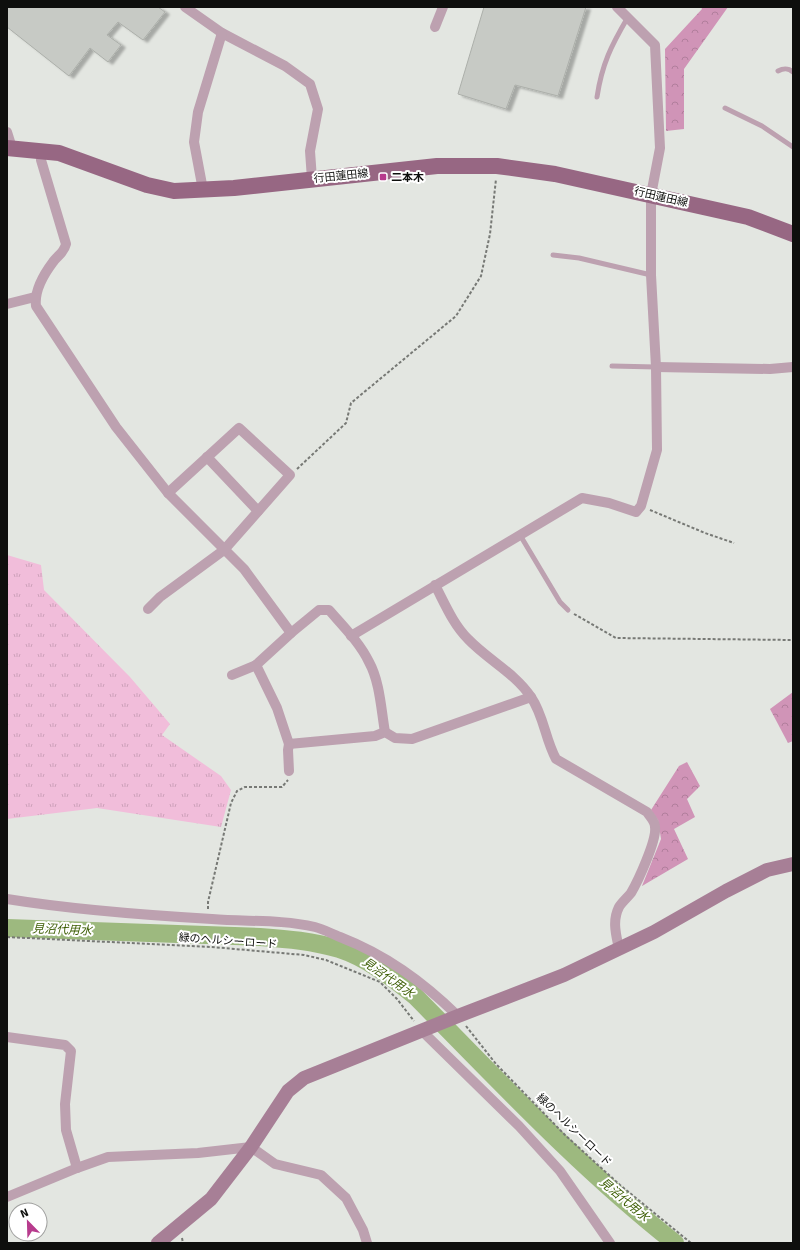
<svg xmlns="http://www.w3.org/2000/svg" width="800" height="1250" font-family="Signika,'Noto Sans JP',sans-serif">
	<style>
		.grass { fill: url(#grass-tufts) }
		.forest { fill: url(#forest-crowns) }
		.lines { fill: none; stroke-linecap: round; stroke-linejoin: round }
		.river { stroke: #9db97f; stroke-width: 18 }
		.building { fill: #c7cac5; stroke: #acafaa; filter: url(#shadow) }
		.path { stroke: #777975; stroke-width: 2; stroke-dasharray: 3 2; stroke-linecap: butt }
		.lane { stroke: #bda1b0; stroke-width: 5 }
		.street { stroke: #bda1b0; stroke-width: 10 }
		.secondary { stroke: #a77f96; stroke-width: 14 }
		.primary { stroke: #976783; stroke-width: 16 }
		.poi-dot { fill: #b73b8d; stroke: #fff; stroke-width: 1.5 }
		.labels { text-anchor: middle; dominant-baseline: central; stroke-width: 4; stroke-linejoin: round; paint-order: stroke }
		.street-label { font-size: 11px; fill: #0e0f0d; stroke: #fff }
		.poi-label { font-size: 11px; font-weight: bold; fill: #0e0f0d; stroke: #fff; text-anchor: start }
		.water-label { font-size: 12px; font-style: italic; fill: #3d5e05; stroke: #fff }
	</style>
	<defs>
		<pattern id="grass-tufts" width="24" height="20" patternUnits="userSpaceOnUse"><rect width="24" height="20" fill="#f1bdda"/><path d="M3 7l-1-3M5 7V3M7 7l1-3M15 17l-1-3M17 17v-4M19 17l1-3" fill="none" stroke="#cda1ba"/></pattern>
		<pattern id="forest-crowns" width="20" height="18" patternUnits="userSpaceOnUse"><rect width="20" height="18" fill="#d094b7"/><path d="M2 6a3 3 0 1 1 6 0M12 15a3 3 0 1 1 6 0" fill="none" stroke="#b17e9c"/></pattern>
		<filter id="shadow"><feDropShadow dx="4.5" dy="2.5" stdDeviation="1" flood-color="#0004"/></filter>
	</defs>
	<rect width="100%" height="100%" fill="#e3e6e1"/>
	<polygon class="grass" points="7,555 41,565 44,590 130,677 170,724 162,735 221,776 231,790 221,827 97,808 7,819"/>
	<g class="forest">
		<polygon points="701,7 728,7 684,69 684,129 666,131 665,49 702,9"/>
		<polygon points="793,692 793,741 788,743 770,709"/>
		<polygon points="687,762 700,786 687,799 695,817 674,829 688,859 642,886 661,839 658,820 651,810 679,766"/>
	</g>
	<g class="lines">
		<path class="river" d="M7 928 260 937C287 939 313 941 339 949 367 958 393 978 415 996 499 1081 581 1169 675 1243"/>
	</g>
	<g class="building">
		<polygon points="7,7 158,7 165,12 143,40 118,22 107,35 121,45 108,62 90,48 69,76 7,27"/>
		<polygon points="484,7 586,7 558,96 515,85 506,109 458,94"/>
	</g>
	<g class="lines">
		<g class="path">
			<polyline points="297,469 346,423 351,403 456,316 481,276 490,234 496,179"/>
			<polyline points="650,510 705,533 734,543"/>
			<polyline points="574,614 616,638 793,640"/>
			<polyline points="208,909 208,902 231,803 237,791 245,787 282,787 288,780"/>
			<polyline points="7,937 212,947 304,955 326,960 380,982 397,999 414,1021"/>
			<polyline points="466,1026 496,1064 565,1135 620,1185 691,1243"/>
			<polyline points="182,1238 183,1243"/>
		</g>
		<g class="lane">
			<path d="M778 71C784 68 788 68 793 72"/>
			<path d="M597 97C602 64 611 46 628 17"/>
			<polyline points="725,108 762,126 793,147"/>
			<polyline points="553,255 579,258 651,275"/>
			<polyline points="612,366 656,367"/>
			<polyline points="520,535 560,602 568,610"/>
		</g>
		<g class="street">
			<polyline points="185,7 222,33 285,66 310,84 318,109 310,151 312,179"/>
			<polyline points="435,27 443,7"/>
			<polyline points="7,132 12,148"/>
			<path d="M42 150 41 160 66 244C64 253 58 255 53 262 44 274 34 290 36 306L116 427 168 493 244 569 291 633 319 610H329C343 626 360 643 369 662 380 682 381 709 385 732"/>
			<polyline points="203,190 194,142 198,112 222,33"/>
			<polyline points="7,304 35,297"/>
			<polyline points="656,367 770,369 793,367"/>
			<polyline points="207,457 258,511"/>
			<path d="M435 585C445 604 453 624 468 639 488 660 515 673 531 697 544 716 545 739 556 759L647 812C650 817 655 821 655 827 657 840 638 881 631 893 627 898 622 902 619 907 612 921 616 934 619 949"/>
			<polyline points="148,609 160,597 224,550 290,475 239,428 168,493"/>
			<polyline points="291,633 256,665 277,708 289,744 375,736 385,732 395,738 412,739 531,697"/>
			<polyline points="351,636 582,498 609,503 636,512 641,506 657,450 656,367 651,275 651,195 660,148 655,45 617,7"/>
			<polyline points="232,675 256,665"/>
			<polyline points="289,771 288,750 289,744"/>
			<path d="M7 899C75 910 143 915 212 919 247 922 280 919 315 927 323 929 332 934 340 937 386 955 422 981 458 1016"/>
			<polyline points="421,1030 519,1126 560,1171 610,1243"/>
			<polyline points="7,1037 65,1045 71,1051 65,1104 66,1130 77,1168"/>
			<polyline points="7,1197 77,1168 108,1157 198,1153 251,1147 275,1164 321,1175 346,1198 363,1230 367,1243"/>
		</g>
		<polyline class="secondary" points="158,1243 211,1199 251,1147 288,1091 304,1078 458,1016 564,975 654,932 726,891 767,870 793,864"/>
		<polyline class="primary" points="7,148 59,153 147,185 174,191 234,188 437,166 497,166 555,174 748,217 793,234"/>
	</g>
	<rect class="poi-dot" x="379" y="173" width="8" height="8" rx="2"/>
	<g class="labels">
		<g class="street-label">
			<text transform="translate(341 176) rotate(-6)">行田蓮田線</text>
			<text transform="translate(661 197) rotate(13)">行田蓮田線</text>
			<text transform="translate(228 941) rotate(4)">緑のヘルシーロード</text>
			<text transform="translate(574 1130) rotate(44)">緑のヘルシーロード</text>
		</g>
		<g class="poi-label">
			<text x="391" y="177">二本木</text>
		</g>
		<g class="water-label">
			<text transform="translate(62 930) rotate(2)">見沼代用水</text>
			<text transform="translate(388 978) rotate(35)">見沼代用水</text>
			<text transform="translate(624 1200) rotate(40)">見沼代用水</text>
		</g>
	</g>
	<rect width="800" height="1250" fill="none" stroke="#0e0f0d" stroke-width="16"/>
	<g transform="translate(28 1222) rotate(337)"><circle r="19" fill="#ffffff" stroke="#9f9f9e"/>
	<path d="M0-3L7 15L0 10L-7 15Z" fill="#b73b8d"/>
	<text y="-6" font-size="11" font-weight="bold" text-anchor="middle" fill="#0e0f0d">N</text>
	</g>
</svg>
